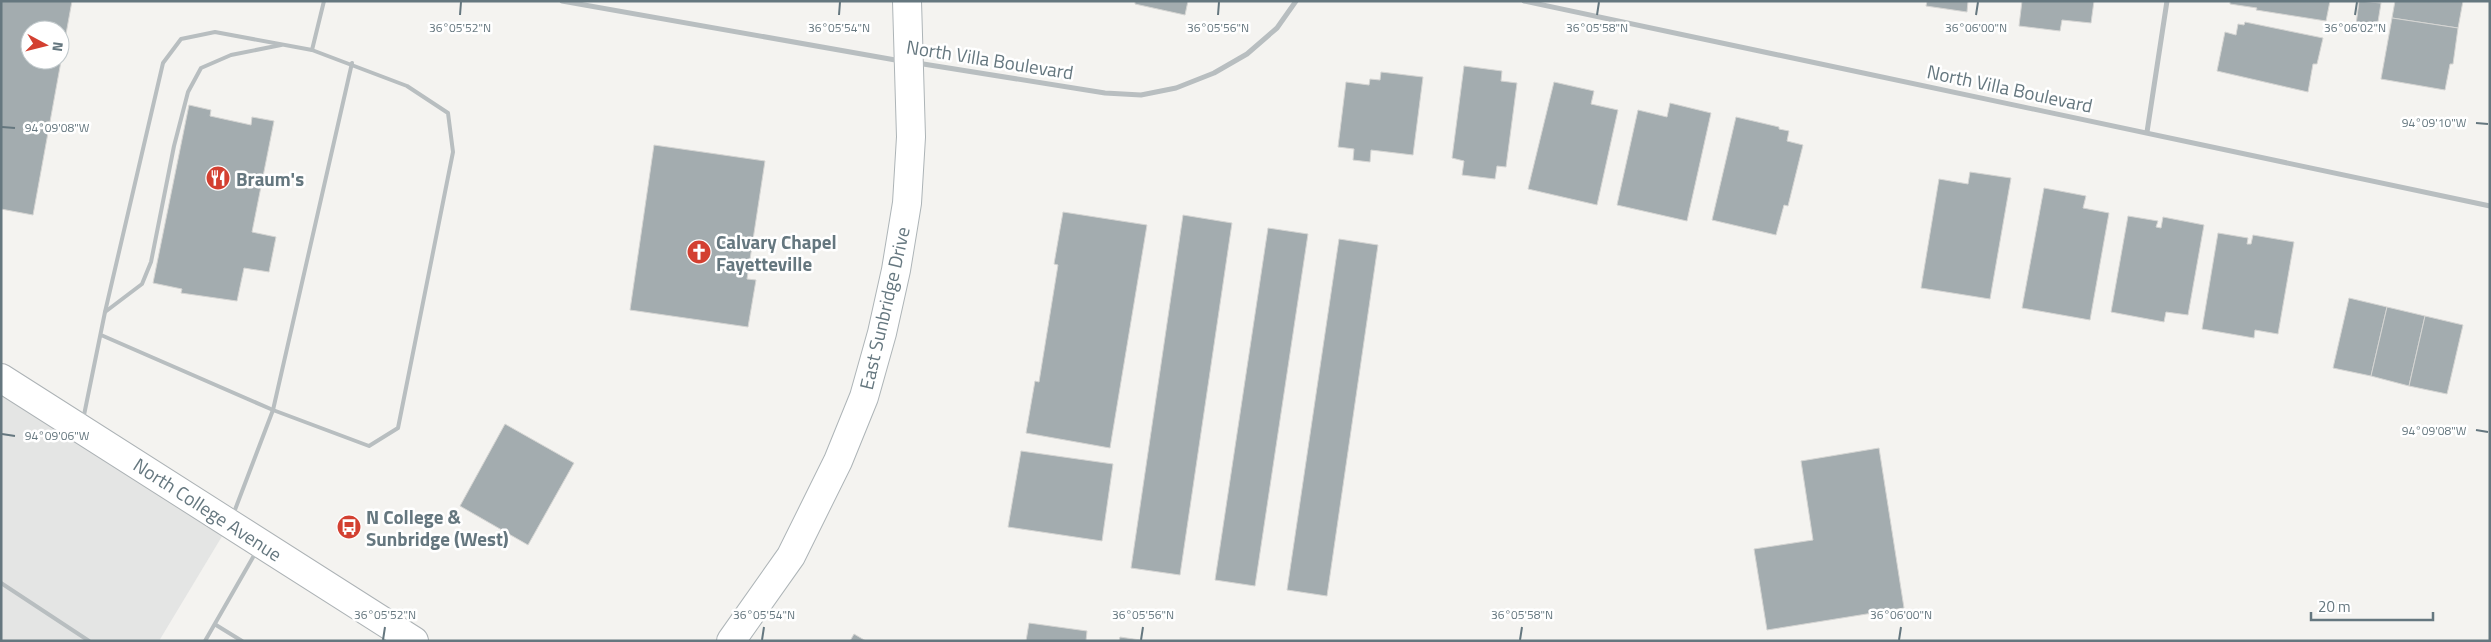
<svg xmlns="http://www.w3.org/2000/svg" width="2491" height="642" font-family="'Titillium Web',sans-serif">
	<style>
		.built { fill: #e4e5e4 }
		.building { fill: #a3acaf; stroke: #d5d5d3; fill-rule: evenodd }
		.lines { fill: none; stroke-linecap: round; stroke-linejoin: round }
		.secondary-casing { stroke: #adb4b7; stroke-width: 30 }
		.primary-casing { stroke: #acb2b5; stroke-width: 30 }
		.lane { stroke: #b8bec0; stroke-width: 4 }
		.street { stroke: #b8bec0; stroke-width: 5 }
		.secondary { stroke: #fff; stroke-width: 28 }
		.primary { stroke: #fff; stroke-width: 28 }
		.ticks { fill: none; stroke: #65777f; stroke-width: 2 }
		.labels { text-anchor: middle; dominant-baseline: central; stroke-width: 5; stroke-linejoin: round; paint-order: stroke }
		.street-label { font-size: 19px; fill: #65777f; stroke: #fff }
		.poi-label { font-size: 19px; font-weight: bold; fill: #65777f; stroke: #fff; text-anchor: start }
		.ticks-label { font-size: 12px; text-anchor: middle; fill: #65777f; stroke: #fff; stroke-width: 5; stroke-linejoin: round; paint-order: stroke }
	</style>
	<rect width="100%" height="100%" fill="#f4f3f0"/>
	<polygon class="built" points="1,378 230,523 159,641 1,641"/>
	<g class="building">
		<path d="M1 1H72L33 215 1 209ZM30 30H60V60H30Z"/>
		<polygon points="1135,1 1188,1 1185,15 1135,4"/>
		<polygon points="1927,1 1968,1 1967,12 1926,6"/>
		<polygon points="2022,1 2094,1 2091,23 2062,20 2060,31 2019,26"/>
		<polygon points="2230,1 2330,1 2326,21 2256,10 2257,8 2230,4"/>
		<polygon points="2359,1 2381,3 2377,28 2356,25"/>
		<polygon points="2395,1 2463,1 2458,28 2392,18"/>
		<polygon points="2392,18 2458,28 2453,64 2450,64 2445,90 2381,79"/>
		<polygon points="2245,22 2323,38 2317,64 2313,64 2308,92 2217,71 2225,32 2236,35 2238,24 2244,25"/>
		<polygon points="1464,66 1502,71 1501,81 1517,83 1506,167 1497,166 1495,179 1462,175 1464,161 1452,158"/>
		<polygon points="1381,72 1423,77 1413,155 1371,150 1370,162 1353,160 1354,149 1338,147 1346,82 1369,85 1370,79 1380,80"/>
		<polygon points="1554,82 1594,91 1591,104 1618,110 1597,205 1528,189"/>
		<polygon points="1670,103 1711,113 1687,221 1617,205 1638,110 1667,117"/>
		<polygon points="189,105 211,110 210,116 251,125 252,117 274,121 252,232 276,237 269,272 244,268 237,301 181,293 182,289 153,283"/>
		<polygon points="1736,117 1779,127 1779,129 1789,131 1787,141 1803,145 1788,206 1784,205 1776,235 1712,220"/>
		<polygon points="654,145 765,161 747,279 756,280 748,327 630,310"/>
		<polygon points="1970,172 2011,178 1990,299 1921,288 1939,179 1968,184"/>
		<polygon points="2044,188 2086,196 2083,208 2109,213 2090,320 2022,308"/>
		<polygon points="1063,212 1147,225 1110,448 1026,433 1035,381 1039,382 1058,265 1054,264"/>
		<polygon points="1183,215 1232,223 1180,575 1131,568"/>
		<polygon points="2128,216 2158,221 2156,227 2161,228 2163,217 2204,225 2188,315 2166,312 2164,322 2111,312"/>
		<polygon points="1268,228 1308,234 1255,586 1215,580"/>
		<polygon points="2218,233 2248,238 2247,244 2251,244 2253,235 2294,242 2278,334 2255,330 2254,338 2202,329"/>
		<polygon points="1339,239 1378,245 1327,596 1287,590"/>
		<polygon points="2349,298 2387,307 2371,376 2333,368"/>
		<polygon points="2387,307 2425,316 2409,386 2371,376"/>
		<polygon points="2425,316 2463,325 2447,394 2409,386"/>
		<polygon points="505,424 574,463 528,545 460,506"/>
		<polygon points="1879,448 1904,608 1767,630 1754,549 1813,540 1801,461"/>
		<polygon points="1021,451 1113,464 1102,541 1008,527"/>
		<polygon points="1029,623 1087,631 1086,641 1026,641"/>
		<polygon points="854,634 866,641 850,641"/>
		<polygon points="1120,637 1147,641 1119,641"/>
	</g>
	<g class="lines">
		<defs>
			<polyline id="secondary" points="731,641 791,556 838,461 864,397 882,333 896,270 907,203 911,137 907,1"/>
			<polyline id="primary" points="1,378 414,641"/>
		</defs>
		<use href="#secondary" class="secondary-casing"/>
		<use href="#primary" class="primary-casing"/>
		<g class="lane">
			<polyline points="312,50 324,1"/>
			<polyline points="105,312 142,284 151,262 174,146 188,92 201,68 231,55 281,45"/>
			<polyline points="83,420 105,312 163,63 181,39 215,32 312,50 407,86 448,113 453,152 398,428 369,446 273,410 101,335"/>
			<polyline points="233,515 273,410 352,63"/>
			<polyline points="1,583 89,641"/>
			<polyline points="216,625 242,641"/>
			<polyline points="205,641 256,552"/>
		</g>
		<g class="street">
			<polyline points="562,1 901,61"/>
			<polyline points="1524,1 2490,206"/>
			<polyline points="917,63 1105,93 1141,95 1176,88 1214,73 1247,54 1277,28 1296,1"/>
			<polyline points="2147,132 2167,1"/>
		</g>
		<use href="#secondary" class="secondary"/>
		<use href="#primary" class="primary"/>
	</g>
	<path class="ticks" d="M460 15 461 2M839 15 840 2M1218 15 1219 2M1597 15 1599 2M1976 15 1978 2M2355 15 2357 2M2476 123 2488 124M2 127 15 128M2476 430 2488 432M2 434 15 436M383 640 385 627M762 640 764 627M1141 640 1143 627M1520 640 1522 627M1899 640 1901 627"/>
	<defs>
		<symbol id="restaurant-disc" viewBox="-11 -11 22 22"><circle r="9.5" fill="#d34031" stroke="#fff"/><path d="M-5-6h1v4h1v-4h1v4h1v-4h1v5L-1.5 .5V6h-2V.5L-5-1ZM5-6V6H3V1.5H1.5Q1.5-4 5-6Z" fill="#fff"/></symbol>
		<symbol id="church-disc" viewBox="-11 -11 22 22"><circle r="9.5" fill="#d34031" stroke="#fff"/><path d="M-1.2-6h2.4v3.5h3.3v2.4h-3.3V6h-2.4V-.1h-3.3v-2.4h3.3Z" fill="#fff"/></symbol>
		<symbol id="bus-disc" viewBox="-11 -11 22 22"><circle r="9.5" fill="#d34031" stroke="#fff"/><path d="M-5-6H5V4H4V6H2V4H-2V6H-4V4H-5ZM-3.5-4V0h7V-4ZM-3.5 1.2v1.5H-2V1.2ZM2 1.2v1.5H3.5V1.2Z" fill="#fff"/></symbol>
	</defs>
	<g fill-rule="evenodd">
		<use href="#restaurant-disc" x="204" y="164" width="28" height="28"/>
		<use href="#church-disc" x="685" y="238" width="28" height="28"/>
		<use href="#bus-disc" x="335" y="513" width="28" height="28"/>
	</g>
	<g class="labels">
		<g class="street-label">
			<text transform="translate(990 59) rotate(9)">North Villa Boulevard</text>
			<text transform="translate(2010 88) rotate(12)">North Villa Boulevard</text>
			<text transform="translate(884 308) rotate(-77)">East Sunbridge Drive</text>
			<text transform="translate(208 509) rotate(33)">North College Avenue</text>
		</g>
		<g class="poi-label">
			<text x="236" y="178">Braum's</text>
			<text x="716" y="241">Calvary Chapel<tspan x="716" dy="22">Fayetteville</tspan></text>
			<text x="366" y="516">N College &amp;<tspan x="366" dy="22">Sunbridge (West)</tspan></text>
		</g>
	</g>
	<g class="ticks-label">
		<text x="460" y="32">36°05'52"N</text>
		<text x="839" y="32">36°05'54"N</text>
		<text x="1218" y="32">36°05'56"N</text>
		<text x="1597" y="32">36°05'58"N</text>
		<text x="1976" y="32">36°06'00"N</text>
		<text x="2355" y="32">36°06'02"N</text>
		<text x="2434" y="127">94°09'10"W</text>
		<text x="57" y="132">94°09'08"W</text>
		<text x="2434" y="435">94°09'08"W</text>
		<text x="57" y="440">94°09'06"W</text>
		<text x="385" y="619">36°05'52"N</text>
		<text x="764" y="619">36°05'54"N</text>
		<text x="1143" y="619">36°05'56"N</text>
		<text x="1522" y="619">36°05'58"N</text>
		<text x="1901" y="619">36°06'00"N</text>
	</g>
	<rect width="2491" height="642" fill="none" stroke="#65777f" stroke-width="5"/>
	<g transform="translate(45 45) rotate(97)"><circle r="24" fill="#ffffff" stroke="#c1c9cc"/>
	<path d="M0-4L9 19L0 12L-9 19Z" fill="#d34031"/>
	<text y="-8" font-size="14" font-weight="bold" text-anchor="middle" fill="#65777f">N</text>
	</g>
	<path d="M2311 612v8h122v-8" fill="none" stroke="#65777f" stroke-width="2.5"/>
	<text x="2318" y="612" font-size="15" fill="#65777f" stroke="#ffffff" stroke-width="4" paint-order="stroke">20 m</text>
</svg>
